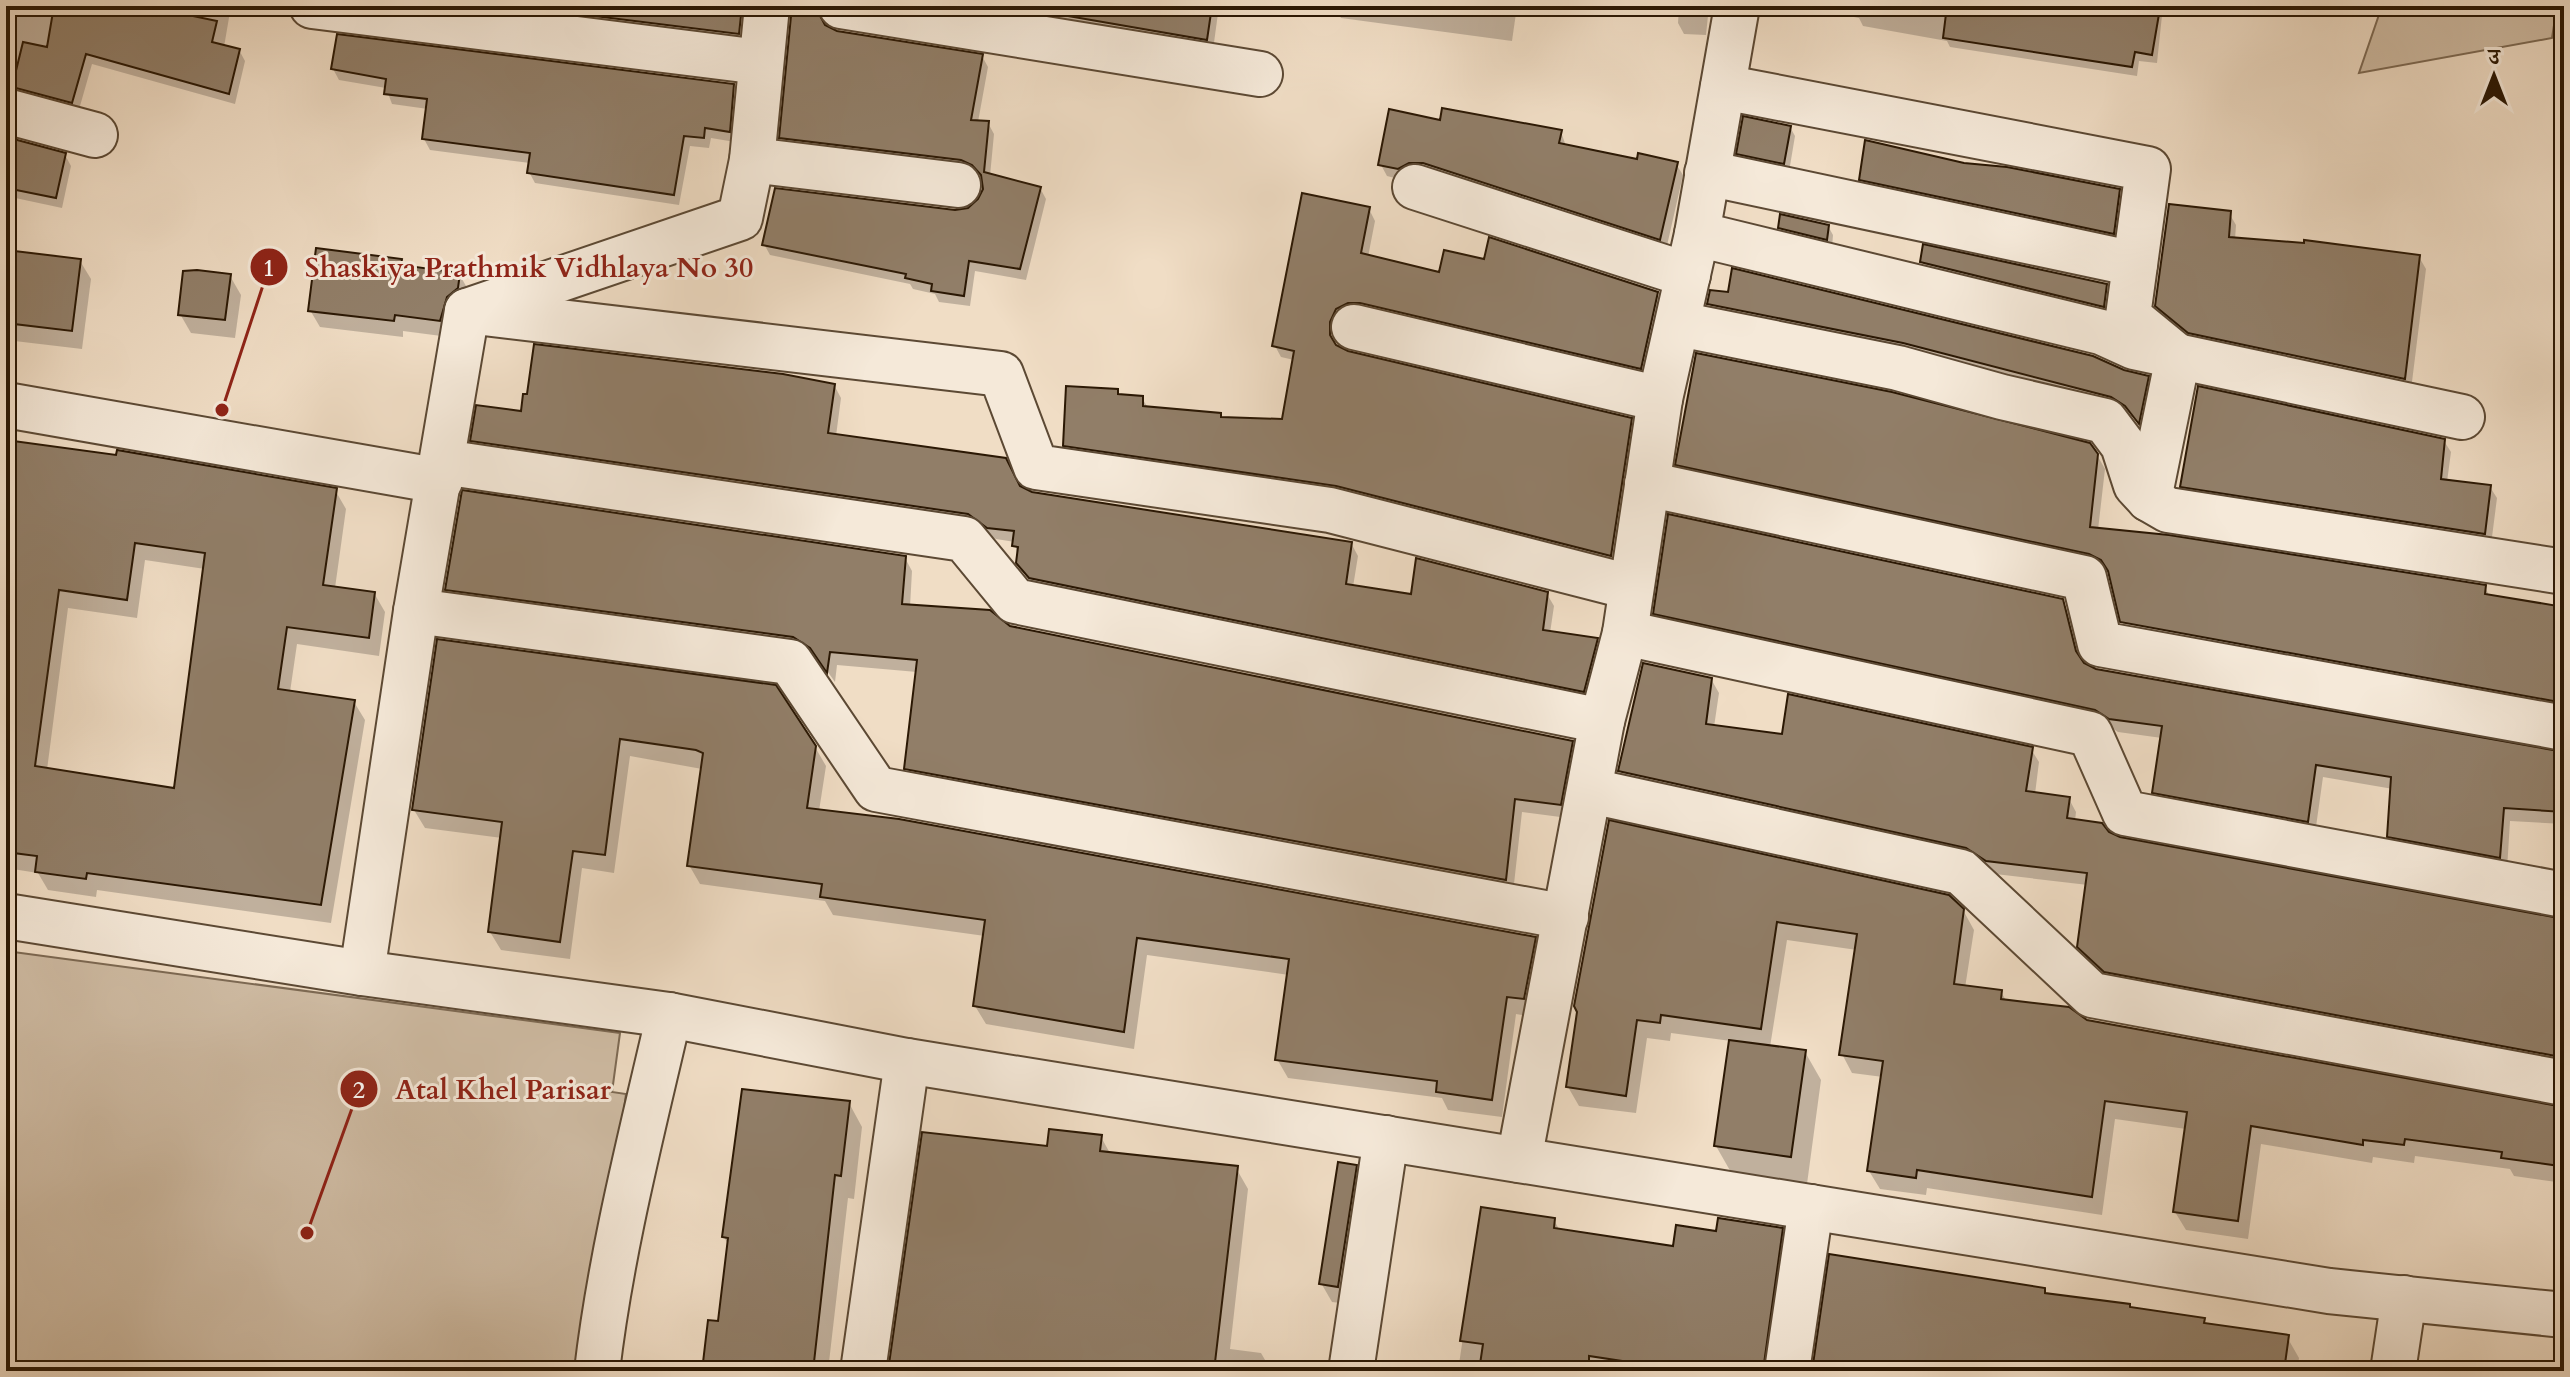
<svg xmlns="http://www.w3.org/2000/svg" width="2570" height="1377" font-family="Cardo,'Noto Serif Devanagari',serif">
	<style>
		.green { fill: #cfbca4; stroke: #7d6a54; stroke-width: 2 }
		.shadow { fill: #0003; fill-rule: evenodd }
		.building { fill: #917e68; stroke: #2b1804; stroke-width: 2; fill-rule: evenodd }
		.lines { fill: none; stroke-linecap: round; stroke-linejoin: round }
		.street-casing { stroke: #5c4934; stroke-width: 48 }
		.street { stroke: #f5e9d9; stroke-width: 44 }
		.leader { fill: none; stroke: #8f2418; stroke-width: 3 }
		.callout-dot { fill: #8f2418; stroke: #f5e9d9; stroke-width: 3 }
		.mark-label { font-size: 24px; text-anchor: middle; font-weight: bold; fill: #fff }
		.callout-label { font-size: 28px; text-anchor: middle; font-weight: bold; fill: #8f2418; stroke: #f5e9d9; stroke-width: 6; stroke-linejoin: round; paint-order: stroke }
	</style>
	<rect width="100%" height="100%" fill="#f0ddc5"/>
	<filter id="stains"><feTurbulence type="fractalNoise" baseFrequency=".0025" numOctaves="4"/><feColorMatrix values="0 0 0 0 .2 0 0 0 0 .09 0 0 0 0 .02 0 0 0 .5 -.17"/></filter>
	<radialGradient id="worn" r=".72"><stop offset=".6" stop-color="#630" stop-opacity="0"/><stop offset="1" stop-color="#630" stop-opacity=".3"/></radialGradient>
	<g class="green">
		<polygon points="2382,6 2557,6 2552,38 2359,73"/>
		<polygon points="6,951 620,1033 612,1092 626,1094 591,1371 6,1371"/>
	</g>
	<g class="shadow">
		<polygon points="6,6 231,6 224,47 239,50 245,61 235,104 92,64 78,113 6,98"/>
		<polygon points="437,6 751,6 745,44"/>
		<polygon points="794,6 825,6 823,25 836,32 982,56 988,67 978,122 988,123 994,134 990,176 1040,188 1046,199 1026,280 975,271 970,306 939,302 935,294 913,289 910,284 770,255 764,244 968,210 979,202 985,187 982,176 969,171 788,149 781,138"/>
		<polygon points="940,6 1219,6 1213,50"/>
		<polygon points="1517,6 1512,41 1341,18 1335,7"/>
		<polygon points="1679,6 1709,6 1706,35 1684,34 1678,23"/>
		<polygon points="1798,6 2163,6 2157,63 2139,61 2137,76 1950,47 1947,41 1863,26 1859,18"/>
		<polygon points="333,69 733,86 739,97 735,142 711,138 709,148 690,146 679,205 535,183 529,172 530,163 430,150 424,139 428,109 392,104 386,88 339,80"/>
		<polygon points="1790,127 1795,136 1789,172 1744,162 1739,153"/>
		<polygon points="1561,132 1566,146 1638,161 1676,164 1683,175 1666,250 1387,176 1381,165"/>
		<polygon points="6,139 65,155 71,166 62,208 6,196"/>
		<polygon points="1963,165 2119,191 2126,204 2120,246 1869,192 1861,179"/>
		<polygon points="1369,209 1375,221 1368,257 1441,274 1657,293 1664,305 1647,379 1335,334 1336,347 1348,353 1631,420 1637,431 1617,567 1071,457 1065,445 1117,391 1120,397 1142,398 1148,408 1220,415 1222,419 1284,421 1294,360 1281,357 1275,346"/>
		<polygon points="2229,213 2236,225 2235,240 2419,257 2426,269 2411,390 2197,344 2164,317 2157,305"/>
		<polygon points="1828,226 1833,235 1832,248 1785,237 1780,228"/>
		<polygon points="6,252 80,261 91,279 82,349 6,340"/>
		<polygon points="400,261 404,268 459,274 469,291 449,337 403,331 403,337 320,327 310,310"/>
		<polygon points="1923,262 2106,285 2111,294 2108,315 1928,271"/>
		<polygon points="230,276 241,295 235,338 191,333 180,314"/>
		<polygon points="1709,304 2147,377 2155,391 2146,434 2135,419 2120,409 1717,317"/>
		<polygon points="834,385 841,398 836,436 1032,494 1351,543 1358,556 1353,587 1413,596 1547,594 1554,606 1550,633 1597,640 1604,652 1590,703 1038,590 1018,562 1015,542 996,539 976,526 479,453 472,440 522,413"/>
		<polygon points="2444,441 2451,452 2447,482 2490,487 2497,498 2491,545 2189,498 2182,486"/>
		<path d="M6 442 335 490 346 509 335 588 374 593 385 612 379 656 297 644 290 692 354 702 365 720 331 923 97 890 96 897 48 890 38 873 6 868ZM145 560 205 569 176 791 47 770 68 608 137 618Z"/>
		<polygon points="2097,455 2105,469 2098,530 2485,587 2490,597 2564,606 2564,714 2130,635 2122,622 2110,573 2099,567 1685,478 1678,464"/>
		<polygon points="905,558 912,571 910,607 1572,742 1579,756 1568,818 1522,812 1513,893 914,782 906,768 917,672 837,665 835,682 820,661 803,650 455,603 447,589"/>
		<polygon points="2062,601 2070,615 2082,664 2095,671 2564,754 2564,824 2510,821 2507,870 2397,850 2390,836 2393,789 2323,777 2315,834 2162,806 2154,792 2162,738 2118,732 2105,723 1663,627 1655,613"/>
		<polygon points="439,641 815,747 826,766 819,811 1534,939 1545,957 1534,1017 1516,1014 1502,1117 1448,1110 1442,1098 1288,1078 1277,1059 1289,975 1147,955 1134,1049 986,1024 975,1006 985,936 833,915 825,901 700,884 689,865 702,769 630,756 614,873 582,868 570,959 501,950 490,932 502,838 425,828 414,810"/>
		<polygon points="1711,679 1719,693 1714,727 1784,736 2031,749 2039,762 2035,794 2069,799 2076,812 2075,821 2120,840 2564,921 2564,1069 2113,985 2087,960 2079,946 2088,885 1995,874 1628,784 1620,771"/>
		<polygon points="1610,823 1963,910 1974,930 1965,988 2001,992 2007,1002 2087,1021 2564,1108 2564,1183 2514,1176 2510,1169 2415,1156 2414,1163 2373,1157 2372,1163 2261,1144 2248,1239 2186,1230 2175,1212 2186,1129 2115,1119 2102,1215 1927,1188 1926,1195 1880,1189 1869,1171 1883,1077 1852,1073 1842,1054 1857,950 1787,940 1770,1047 1805,1052 1821,1080 1807,1184 1732,1174 1716,1146 1731,1041 1671,1033 1670,1041 1647,1038 1636,1113 1579,1106 1568,1087 1578,1016 1576,1011"/>
		<polygon points="849,1103 862,1127 854,1199 848,1198 828,1371 704,1371 720,1323 729,1246 724,1237"/>
		<polygon points="1101,1137 1111,1155 1236,1168 1248,1189 1230,1349 1261,1353 1268,1365 1318,1371 890,1371 1049,1148"/>
		<polygon points="1355,1167 1366,1186 1348,1304 1332,1302 1321,1283"/>
		<polygon points="1482,1209 1554,1220 1560,1231 1675,1248 1718,1234 1781,1230 1793,1251 1776,1371 1458,1371"/>
		<polygon points="2044,1290 2047,1295 2287,1337 2299,1358 2297,1371 1814,1371"/>
		<polygon points="1379,1364 1429,1371 1377,1371"/>
	</g>
	<g class="building">
		<polygon points="54,6 145,6 217,21 212,42 240,49 229,94 86,54 72,103 12,87 23,42 47,47"/>
		<polygon points="514,6 742,6 739,34"/>
		<polygon points="792,6 817,10 825,25 837,31 983,54 971,120 989,121 984,172 1041,187 1020,269 969,261 964,296 931,291 932,284 905,278 906,274 762,245 775,188 955,210 968,208 978,199 983,189 981,175 972,165 961,160 779,138"/>
		<polygon points="1010,6 1212,6 1207,40"/>
		<polygon points="1947,6 2142,6 2141,11 2159,14 2152,55 2135,52 2132,67 1943,38"/>
		<polygon points="337,34 734,84 730,132 705,128 704,138 684,136 674,195 527,173 530,153 422,139 427,99 384,94 386,79 331,69"/>
		<polygon points="1442,108 1562,130 1559,143 1637,159 1638,153 1678,162 1660,240 1423,163 1409,163 1398,169 1378,165 1389,109 1440,120"/>
		<polygon points="1743,116 1791,126 1784,164 1736,154"/>
		<polygon points="6,137 66,153 56,198 6,188"/>
		<polygon points="1865,140 1964,163 2007,167 2120,189 2114,234 1859,180"/>
		<polygon points="1302,193 1370,207 1361,253 1439,272 1444,250 1484,259 1489,237 1658,292 1641,369 1360,303 1348,303 1336,309 1330,322 1330,335 1336,345 1348,351 1632,418 1611,556 1336,486 1063,446 1066,386 1118,389 1118,394 1143,396 1143,406 1221,413 1221,417 1282,419 1294,351 1272,346"/>
		<polygon points="2169,204 2231,211 2229,237 2304,243 2304,240 2420,255 2405,379 2188,333 2155,306"/>
		<polygon points="1780,214 1829,225 1827,240 1778,228"/>
		<polygon points="1923,244 2107,284 2104,307 1920,262"/>
		<polygon points="316,248 402,259 401,265 460,273 458,288 447,297 440,321 395,315 394,321 308,311"/>
		<polygon points="6,250 81,259 72,331 6,323"/>
		<polygon points="1732,268 2093,356 2124,370 2149,376 2139,424 2125,406 2111,397 1903,343 1707,304 1710,290 1728,292"/>
		<polygon points="197,270 231,274 225,320 178,315 183,271"/>
		<polygon points="534,344 783,374 835,384 828,433 1006,458 1020,486 1032,492 1352,542 1346,584 1411,594 1416,558 1548,592 1543,630 1598,638 1584,692 1029,578 1016,563 1018,547 1012,546 1014,531 987,528 968,514 470,441 476,405 521,411 523,394 527,394"/>
		<polygon points="1696,353 1892,392 2090,443 2098,454 2090,527 2169,535 2486,585 2485,594 2564,607 2564,703 2120,622 2108,571 2101,560 2089,554 1675,465"/>
		<polygon points="2198,386 2445,439 2441,479 2491,485 2485,534 2180,487"/>
		<path d="M6 440 116 455 117 450 337 488 323 585 375 592 369 638 287 627 278 689 355 700 321 905 87 873 86 879 35 872 37 856 6 852ZM135 543 205 553 174 788 35 766 59 590 127 600Z"/>
		<polygon points="462,490 906,556 902,604 990,610 1010,626 1573,741 1561,805 1515,799 1506,880 904,769 917,660 830,652 827,673 810,648 793,637 445,590"/>
		<polygon points="1668,514 2063,599 2076,651 2084,663 2096,669 2564,752 2564,812 2504,808 2500,858 2387,837 2391,777 2316,765 2308,822 2152,793 2162,726 2109,719 2095,710 1653,614"/>
		<polygon points="437,639 776,685 816,746 807,808 899,819 1536,937 1524,999 1507,997 1492,1100 1436,1092 1437,1081 1275,1060 1289,959 1137,938 1124,1032 973,1006 985,920 820,897 822,884 687,866 703,753 696,750 620,739 605,855 573,851 560,942 488,932 502,822 412,810"/>
		<polygon points="1643,663 1712,678 1706,724 1782,734 1788,694 2033,747 2026,791 2070,797 2067,818 2102,823 2109,832 2120,837 2564,919 2561,1057 2104,972 2077,947 2087,873 1986,861 1966,848 1618,771"/>
		<polygon points="1609,820 1949,895 1964,909 1954,984 2002,990 2001,999 2069,1007 2087,1020 2564,1107 2560,1166 2501,1158 2502,1152 2405,1139 2404,1145 2363,1140 2363,1145 2251,1126 2238,1221 2173,1212 2187,1112 2105,1101 2092,1197 1917,1170 1916,1178 1867,1171 1883,1061 1839,1055 1857,934 1777,922 1761,1029 1661,1015 1660,1023 1637,1020 1626,1096 1566,1087 1577,1012 1574,1006"/>
		<polygon points="1729,1040 1806,1050 1791,1157 1714,1146"/>
		<polygon points="742,1089 850,1101 841,1176 835,1175 813,1371 702,1371 708,1320 718,1321 728,1238 722,1237"/>
		<polygon points="1049,1129 1102,1135 1100,1151 1238,1166 1214,1371 888,1371 922,1132 1047,1146"/>
		<polygon points="1338,1162 1357,1165 1338,1287 1319,1284"/>
		<polygon points="1481,1207 1555,1218 1554,1228 1673,1246 1676,1225 1716,1231 1718,1218 1783,1228 1763,1371 1688,1371 1589,1356 1589,1371 1479,1371 1483,1344 1460,1341"/>
		<polygon points="1829,1254 2045,1288 2045,1293 2130,1304 2130,1307 2205,1318 2204,1323 2289,1335 2284,1371 1812,1371"/>
	</g>
	<g class="lines">
		<defs>
			<g id="street">
				<polyline points="312,6 760,62"/>
				<polyline points="841,6 1260,74"/>
				<polyline points="1723,87 2148,169 2128,316 2178,357 2149,499"/>
				<polyline points="6,111 95,135"/>
				<polyline points="752,160 958,185"/>
				<polyline points="1707,173 2135,264"/>
				<polyline points="1415,187 1688,275"/>
				<polyline points="1697,234 2101,332 2134,347 2462,417"/>
				<polyline points="467,311 1001,374 1036,467 1330,510 1630,587"/>
				<polyline points="1679,324 1898,368 2002,397 2105,421 2123,445 2136,485 2149,499 2168,510 2564,572"/>
				<polyline points="1354,327 1660,399"/>
				<polyline points="6,405 440,481"/>
				<polyline points="443,462 964,539 1015,601 1602,721"/>
				<polyline points="1647,484 2084,578 2100,644 2564,728"/>
				<polyline points="416,611 790,662 876,789 1566,917"/>
				<polyline points="1625,633 2090,734 2125,813 2564,895"/>
				<polyline points="1591,791 1961,872 2092,995 2564,1083"/>
				<polyline points="6,916 362,973 669,1015 907,1061 2329,1291 2564,1315"/>
				<polyline points="362,973 416,611 467,311 740,218 752,160 767,6"/>
				<polyline points="1519,1160 1602,721 1625,633 1660,399 1697,234 1737,6"/>
				<path d="M597 1371C611 1251 642 1132 669 1015"/>
				<polyline points="863,1371 907,1061"/>
				<polyline points="1351,1371 1386,1138"/>
				<polyline points="1787,1371 1811,1207"/>
				<polyline points="2393,1371 2404,1298"/>
			</g>
		</defs>
		<use href="#street" class="street-casing"/>
		<use href="#street" class="street"/>
	</g>
	<path class="leader" d="M222 410L269 267M307 1233L359 1089"/>
	<g class="callout-dot">
		<circle cx="222" cy="410" r="8"/>
		<circle cx="307" cy="1233" r="8"/>
		<circle cx="269" cy="267" r="20"/>
		<circle cx="359" cy="1089" r="20"/>
	</g>
	<g class="mark-label">
		<text x="269" y="276">1</text>
		<text x="359" y="1098">2</text>
	</g>
	<g class="callout-label">
		<text x="529" y="277">Shaskiya Prathmik Vidhlaya No 30</text>
		<text x="503" y="1099">Atal Khel Parisar</text>
	</g>
	<rect width="2570" height="1377" fill="none" stroke="#f0ddc5" stroke-width="32"/>
	<rect x="8" y="8" width="2554" height="1361" fill="none" stroke="#2b1804" stroke-width="4"/>
	<rect x="16" y="16" width="2538" height="1345" fill="none" stroke="#2b1804" stroke-width="2"/>
	<g transform="translate(2494 76)" stroke="#f5e9d9" stroke-width="6" paint-order="stroke">
	<path d="M0-6L14 30L0 20L-14 30Z" fill="#2b1804"/>
	<text y="-12" font-size="22" font-weight="bold" text-anchor="middle" fill="#2b1804">उ</text>
	</g>
	<rect width="100%" height="100%" filter="url(#stains)"/>
	<rect width="100%" height="100%" fill="url(#worn)"/>
</svg>
